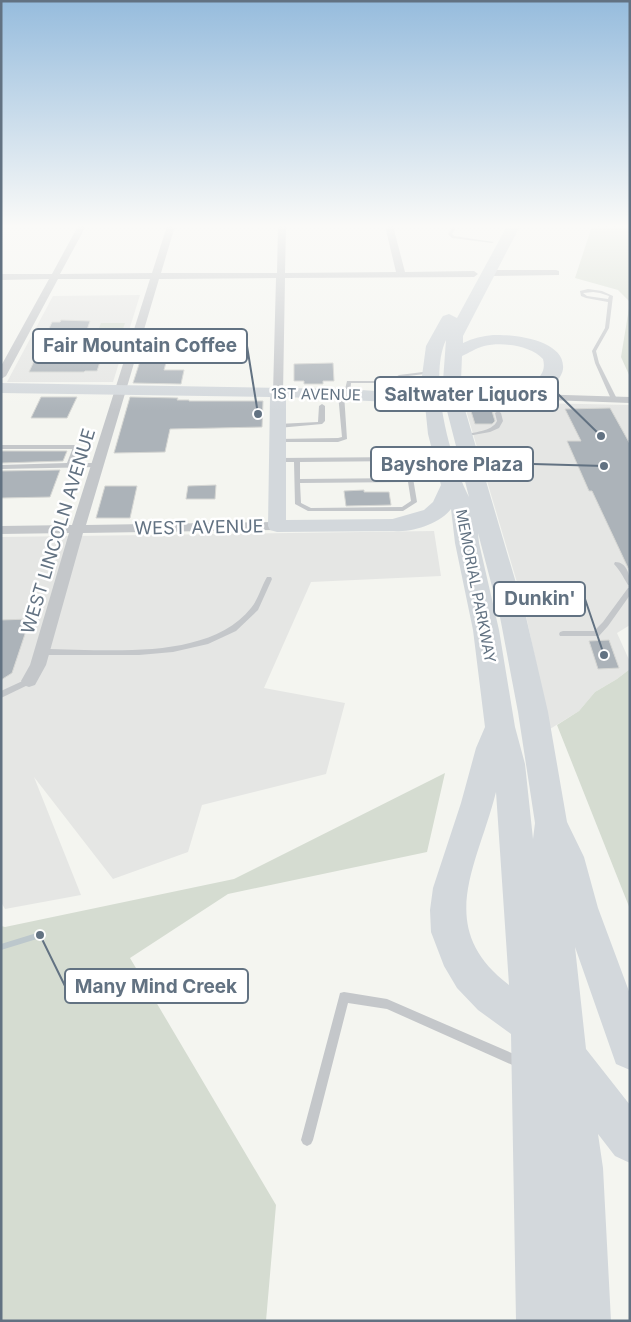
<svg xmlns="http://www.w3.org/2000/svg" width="631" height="1322" font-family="Inter,sans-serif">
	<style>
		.built { fill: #e5e6e4 }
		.green { fill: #d5dcd1 }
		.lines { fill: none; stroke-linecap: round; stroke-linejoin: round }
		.stream { stroke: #bcc7cc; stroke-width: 6 }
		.building { fill: #acb3b9; stroke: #d5d6d3 }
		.lane { fill: #c4c7ca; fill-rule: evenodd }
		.street { fill: #c4c7ca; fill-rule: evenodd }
		.secondary { fill: #d3d8dc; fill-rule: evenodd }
		.highway { fill: #d3d8dc; fill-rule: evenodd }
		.labels { text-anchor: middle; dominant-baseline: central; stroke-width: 5; stroke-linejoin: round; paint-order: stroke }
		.far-street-label { font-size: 15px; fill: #627282; stroke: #fff }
		.street-label { font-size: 18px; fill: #627282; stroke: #fff }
		.leader { fill: none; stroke: #627282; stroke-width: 2 }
		.callout-dot { fill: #627282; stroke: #fff; stroke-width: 2 }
		.callout { fill: #fff; stroke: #627282; stroke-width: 2 }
		.callout-label { font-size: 19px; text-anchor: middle; font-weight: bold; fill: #627282 }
	</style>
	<rect width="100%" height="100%" fill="#f4f5f0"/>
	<g class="built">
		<polygon points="140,295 113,382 7,382 53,296"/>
		<polygon points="485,402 630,405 630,625 617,633 630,662 630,669 617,679 595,692 579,711 550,729 524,606 466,410 467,406 472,403"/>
		<polygon points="434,531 441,576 311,582 264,688 345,703 326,774 202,805 188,852 113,879 34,777 81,895 5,909 1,902 1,537"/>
	</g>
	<g class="green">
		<polygon points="592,226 630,226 630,302 618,290 575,278"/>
		<polygon points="630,302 630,377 621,357"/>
		<polygon points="101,323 125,323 118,343 100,345 107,328 99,328"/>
		<polygon points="630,669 630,909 557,725 579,711 595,692 617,679"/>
		<polygon points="445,773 427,852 228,894 130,958 276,1205 266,1321 1,1321 1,926 5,927 234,879"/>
	</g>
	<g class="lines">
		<polyline class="stream" points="1,947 40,935"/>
	</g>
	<g class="building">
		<polygon points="61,320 90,321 80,351 103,353 97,371 85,371 84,372 29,372 52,322 60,322"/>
		<polygon points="142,355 168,355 164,370 184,370 181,384 133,383"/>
		<polygon points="333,363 334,381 323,381 323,384 304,384 304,381 294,381 294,364"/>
		<polygon points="41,397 77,397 67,418 31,418"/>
		<polygon points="130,397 178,398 177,400 189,400 189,401 263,401 262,427 170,429 165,452 114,453"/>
		<polygon points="470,408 491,408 495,421 492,424 475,424"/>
		<polygon points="610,408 630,444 630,572 592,491 589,491 567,441 581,441 565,409"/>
		<polygon points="1,451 67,451 63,461 1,463"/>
		<polygon points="60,470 50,497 1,498 1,471"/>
		<polygon points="216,485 215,499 186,499 188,486"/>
		<polygon points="105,486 137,486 130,518 96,518"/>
		<polygon points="364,490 364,492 389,492 391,505 346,506 344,491"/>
		<polygon points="30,619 12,673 1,680 1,620"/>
		<polygon points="609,640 619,668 598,669 589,641"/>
	</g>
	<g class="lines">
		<g class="lane">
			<polygon points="453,226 456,227 452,234 454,236 494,242 492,243 452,238 448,234"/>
			<path d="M588 289 602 291 613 296 609 328 596 351 599 363 617 399 614 401 611 399 595 363 592 351 605 328 608 302 586 298 581 296 580 291ZM593 292 600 293 609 296 608 299 587 296 583 293Z"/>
			<polygon points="431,371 433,372 433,373 400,377 390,383 351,383 350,394 347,396 344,394 347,381 389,381 399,375"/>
			<polygon points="341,392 344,394 347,439 338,442 276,442 275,441 278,439 338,438 342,437 338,394"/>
			<polygon points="490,395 495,396 499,408 498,409 493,408 489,396"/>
			<polygon points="322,404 325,406 325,421 322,424 278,428 275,426 278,424 318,422 319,406"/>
			<path d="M498 411 501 413 503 421 499 428 490 432 462 437V435C473 432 492 432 497 421L495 413Z"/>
			<polygon points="1,445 74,445 76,446 78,450 73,463 98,463 101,465 98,467 1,469 1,465 67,463 72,450 72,449 1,449"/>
			<path d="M443 453 446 455 445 456 410 460 417 502 403 511H308L295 504 294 462H277L274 460 277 458 407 457ZM404 461 407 478 300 479V462ZM408 482 411 501 402 507 311 508 301 503 300 483Z"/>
			<path d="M615 562C627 562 630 575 630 585H628C622 575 621 572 614 564Z"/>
			<path d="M267 577H271L272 579 258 610 236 631 208 644 173 652 139 655H42L38 652 42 649C105 649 208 662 251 608 258 600 261 587 267 577Z"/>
			<polygon points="628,588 630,588 630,595 608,626 599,636 560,636 559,634 560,632 563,631 594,631 603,622"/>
			<polygon points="29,678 32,679 33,681 32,683 1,698 1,691"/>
			<polygon points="344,992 387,999 523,1058 525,1062 523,1066 519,1068 387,1009 348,1003 313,1140 311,1144 307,1146 303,1144 301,1140 339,997 340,993"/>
		</g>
		<g class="street">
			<polygon points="78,226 86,226 60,274 152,273 167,226 175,226 161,273 277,273 278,226 286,226 285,273 396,272 385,226 393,226 405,272 474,271 478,274 474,277 285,278 283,393 278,396 273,393 276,278 159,279 86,525 277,522 284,526 277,530 83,533 46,665 35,685 29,687 23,685 21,681 30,665 69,533 1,534 1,526 72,525 150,279 58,279 6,376 1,379 1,366 49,279 1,280 1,274 52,274"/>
			<polygon points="556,270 559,271 559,275 489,276 485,273 489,270"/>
			<polygon points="501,393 630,397 630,403 497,398 495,396 497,394"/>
		</g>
		<polygon class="secondary" points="1,383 347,389 390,392 501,391 506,393 509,396 506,399 501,401 390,402 286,397 286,520 397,519 404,521 406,525 404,529 397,531 277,532 270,530 268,526 270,397 1,393"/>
		<path class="highway" d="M507 226H520L463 336V343C473 338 483 336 493 335 513 334 566 340 563 369 562 376 556 384 549 387 535 396 517 398 501 402L494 400 492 396 494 392C513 387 550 386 543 359 530 345 502 342 484 346 476 348 469 353 462 356L461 381 463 403 526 617 548 712 567 822 584 857 598 908 630 994V1070L616 1064 575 947 586 1049 630 1105V1163L615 1156 598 1134 603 1168 611 1321H516L511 1034 478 1010 457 988 444 966 431 932 430 910 433 888 461 803 476 748 485 727 473 630 455 543 451 509C440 524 407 535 389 530L386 525 389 520 424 510 433 502 441 485 428 434 422 376 426 346 441 319 443 316 449 314 457 318ZM446 340 443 381 445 403 469 497C450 460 428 378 446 340ZM478 533 500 617 518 712 535 823 533 839 525 764 515 727 499 630 479 543ZM496 792 509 985C433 927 478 865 496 792Z"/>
	</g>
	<linearGradient id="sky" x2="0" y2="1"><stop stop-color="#96bcdd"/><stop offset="0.55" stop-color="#fafaf8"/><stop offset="1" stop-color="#fafaf8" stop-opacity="0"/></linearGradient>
	<rect width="631" height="411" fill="url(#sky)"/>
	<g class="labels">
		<g class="far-street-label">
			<text transform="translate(316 394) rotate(1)">1ST AVENUE</text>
			<text transform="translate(476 586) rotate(79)">MEMORIAL PARKWAY</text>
		</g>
		<g class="street-label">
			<text transform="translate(199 527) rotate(-1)">WEST AVENUE</text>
			<text transform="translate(58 531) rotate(-73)">WEST LINCOLN AVENUE</text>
		</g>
	</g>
	<path class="leader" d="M258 414L247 346M601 436L558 394M604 466L533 464M604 655L585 599M40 935L65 986"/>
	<g class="callout-dot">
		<circle cx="258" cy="414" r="5"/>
		<circle cx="601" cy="436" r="5"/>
		<circle cx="604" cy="466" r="5"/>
		<circle cx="604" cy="655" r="5"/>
		<circle cx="40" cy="935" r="5"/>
	</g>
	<g class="callout">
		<rect x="33" y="329" width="214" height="34" rx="5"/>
		<rect x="375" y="377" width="183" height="34" rx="5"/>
		<rect x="371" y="447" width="162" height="34" rx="5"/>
		<rect x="494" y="582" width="91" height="34" rx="5"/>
		<rect x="65" y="969" width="183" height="34" rx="5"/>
	</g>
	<g class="callout-label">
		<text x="140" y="352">Fair Mountain Coffee</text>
		<text x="466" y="401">Saltwater Liquors</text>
		<text x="452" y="471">Bayshore Plaza</text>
		<text x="540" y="605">Dunkin'</text>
		<text x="156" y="993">Many Mind Creek</text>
	</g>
	<rect width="631" height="1322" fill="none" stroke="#627282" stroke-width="5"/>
</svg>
